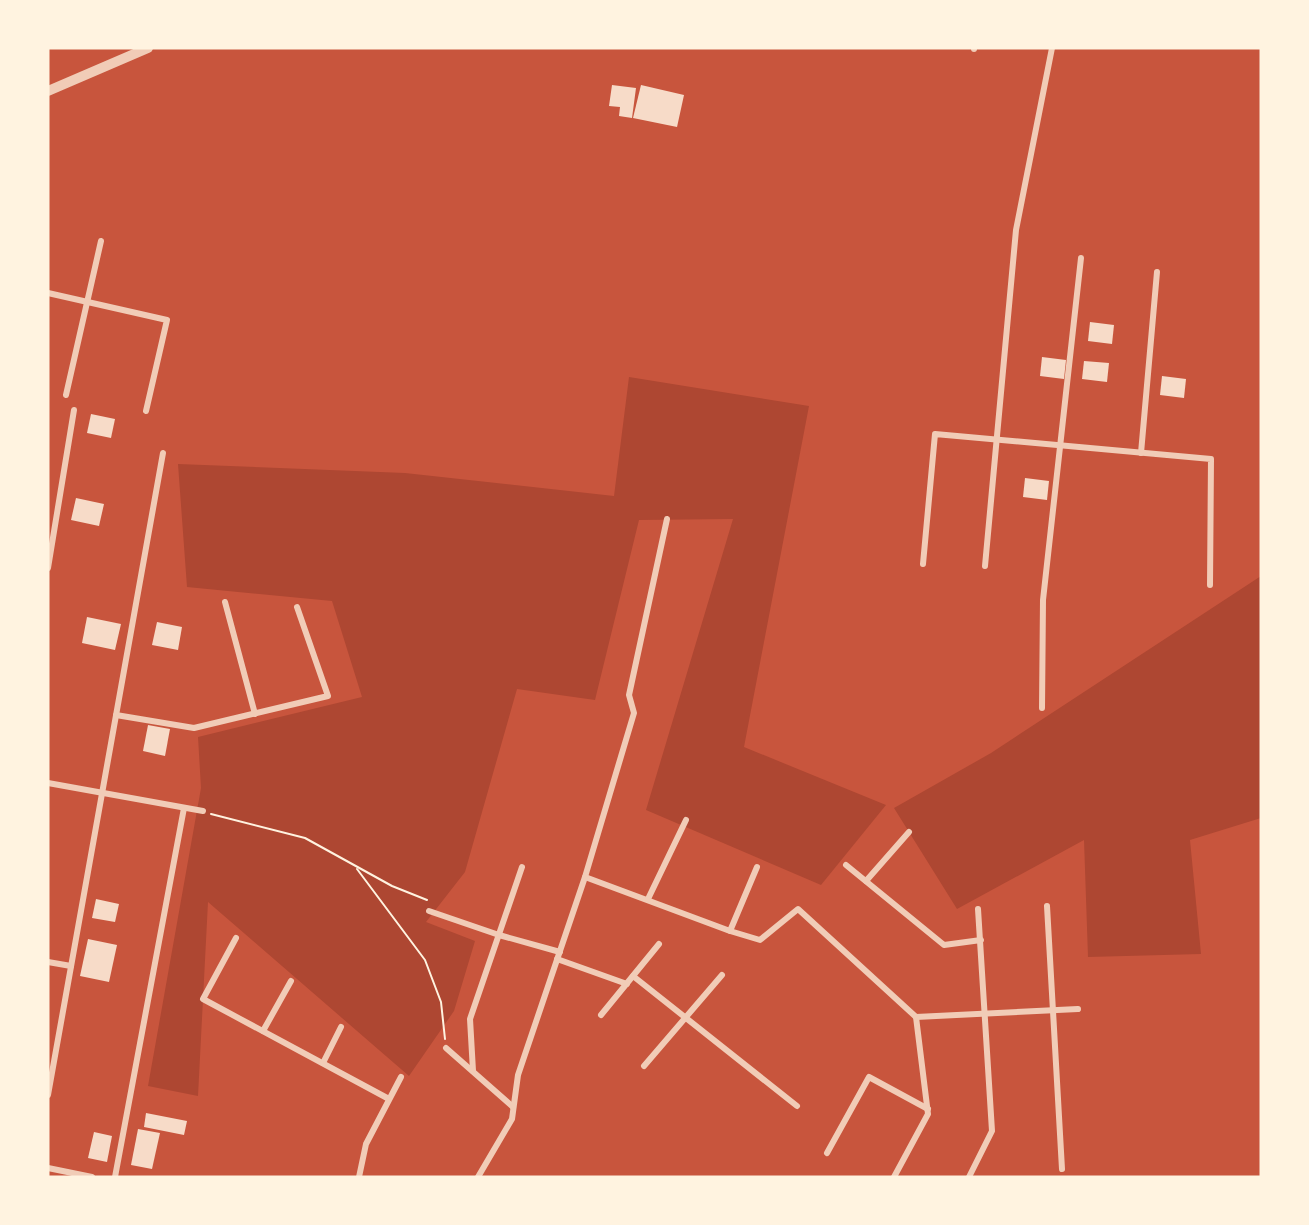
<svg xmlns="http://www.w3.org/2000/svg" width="1309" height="1225" font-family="Rubik,sans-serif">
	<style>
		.green { fill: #ae4732 }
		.building { fill: #f7dbc8 }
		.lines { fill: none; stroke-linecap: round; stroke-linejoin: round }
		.path { stroke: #fff3e0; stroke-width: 2 }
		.minor { stroke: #f1ccb7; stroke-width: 6 }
		.tertiary { stroke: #f1ccb7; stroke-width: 10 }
	</style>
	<rect width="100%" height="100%" fill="#c8553d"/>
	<g class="green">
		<polygon points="629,377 809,406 744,747 886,805 821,885 646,810 733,519 639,520 595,700 517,689 465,872 426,922 475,941 454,1011 409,1076 208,902 198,1096 148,1086 201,788 198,737 362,697 332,601 187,587 178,464 405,473 614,496"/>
		<polygon points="1261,576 1261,818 1190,840 1201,954 1088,957 1084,840 957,909 894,808 991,753"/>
	</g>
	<g class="building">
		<polygon points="612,85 636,88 632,118 619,116 620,107 609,106"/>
		<polygon points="641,85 684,95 677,127 633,118"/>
		<polygon points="1090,322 1114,325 1112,344 1088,341"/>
		<polygon points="1042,357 1066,360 1064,379 1040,376"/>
		<polygon points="1084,361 1109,363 1107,382 1082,379"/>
		<polygon points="1162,376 1186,379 1184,398 1160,395"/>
		<polygon points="91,414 115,419 111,438 87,433"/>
		<polygon points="1025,478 1049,481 1047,500 1023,497"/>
		<polygon points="76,498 104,504 99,526 71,520"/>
		<polygon points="87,617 121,624 115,650 82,643"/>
		<polygon points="157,622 182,627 178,650 152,645"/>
		<polygon points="148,725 170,729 165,756 143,751"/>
		<polygon points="96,899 119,904 115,922 92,918"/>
		<polygon points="88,939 117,945 109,982 80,976"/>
		<polygon points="146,1113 187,1121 184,1135 144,1127"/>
		<polygon points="138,1129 160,1133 152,1169 131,1165"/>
		<polygon points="94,1132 112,1136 107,1162 88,1158"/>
	</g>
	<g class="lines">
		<g class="path">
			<polyline points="211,814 305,838 392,886 427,900"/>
			<polyline points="357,869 425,960 441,1002 445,1039"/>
		</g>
		<g class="minor">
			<polyline points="974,49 974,48"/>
			<polyline points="48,293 167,320 146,411"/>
			<polyline points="66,395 101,241"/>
			<polyline points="1141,453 1157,272"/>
			<polyline points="923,564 935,434 1211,459 1210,585"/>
			<polyline points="985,566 1016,230 1052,48"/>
			<polyline points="48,568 74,410"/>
			<polyline points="225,602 255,714"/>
			<polyline points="1042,708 1043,600 1081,258"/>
			<polyline points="116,715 194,728 328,696 297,607"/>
			<polyline points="48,783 203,811"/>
			<polyline points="846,865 944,945 981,940"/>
			<polyline points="585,877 730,931 757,867"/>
			<polyline points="866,881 909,832"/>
			<polyline points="648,899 686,820"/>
			<polyline points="1047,906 1062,1169"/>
			<polyline points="429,911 499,935 560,952"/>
			<polyline points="730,931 760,940 798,909 916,1017 1078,1009"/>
			<polyline points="236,938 203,999 389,1099"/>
			<polyline points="557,959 627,984"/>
			<polyline points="48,962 71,966"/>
			<polyline points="633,976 797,1106"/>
			<polyline points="601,1015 659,944"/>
			<polyline points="263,1031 291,981"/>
			<polyline points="446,1048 513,1107"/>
			<polyline points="323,1063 341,1027"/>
			<polyline points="644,1066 722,975"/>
			<polyline points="473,1071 470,1019 522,867"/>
			<polyline points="48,1095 163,453"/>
			<polyline points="827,1153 869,1077 928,1109"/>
			<polyline points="48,1168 92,1177"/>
			<polyline points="115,1177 184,808"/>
			<polyline points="359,1177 366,1144 401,1077"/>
			<polyline points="478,1177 512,1119 518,1075 585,877 634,713 629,695 667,519"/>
			<polyline points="894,1177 928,1114 916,1017"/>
			<polyline points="969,1177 992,1131 978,909"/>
		</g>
		<polyline class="tertiary" points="48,91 148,48"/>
	</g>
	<rect width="1309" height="1225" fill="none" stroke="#fff3e0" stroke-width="99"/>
</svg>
